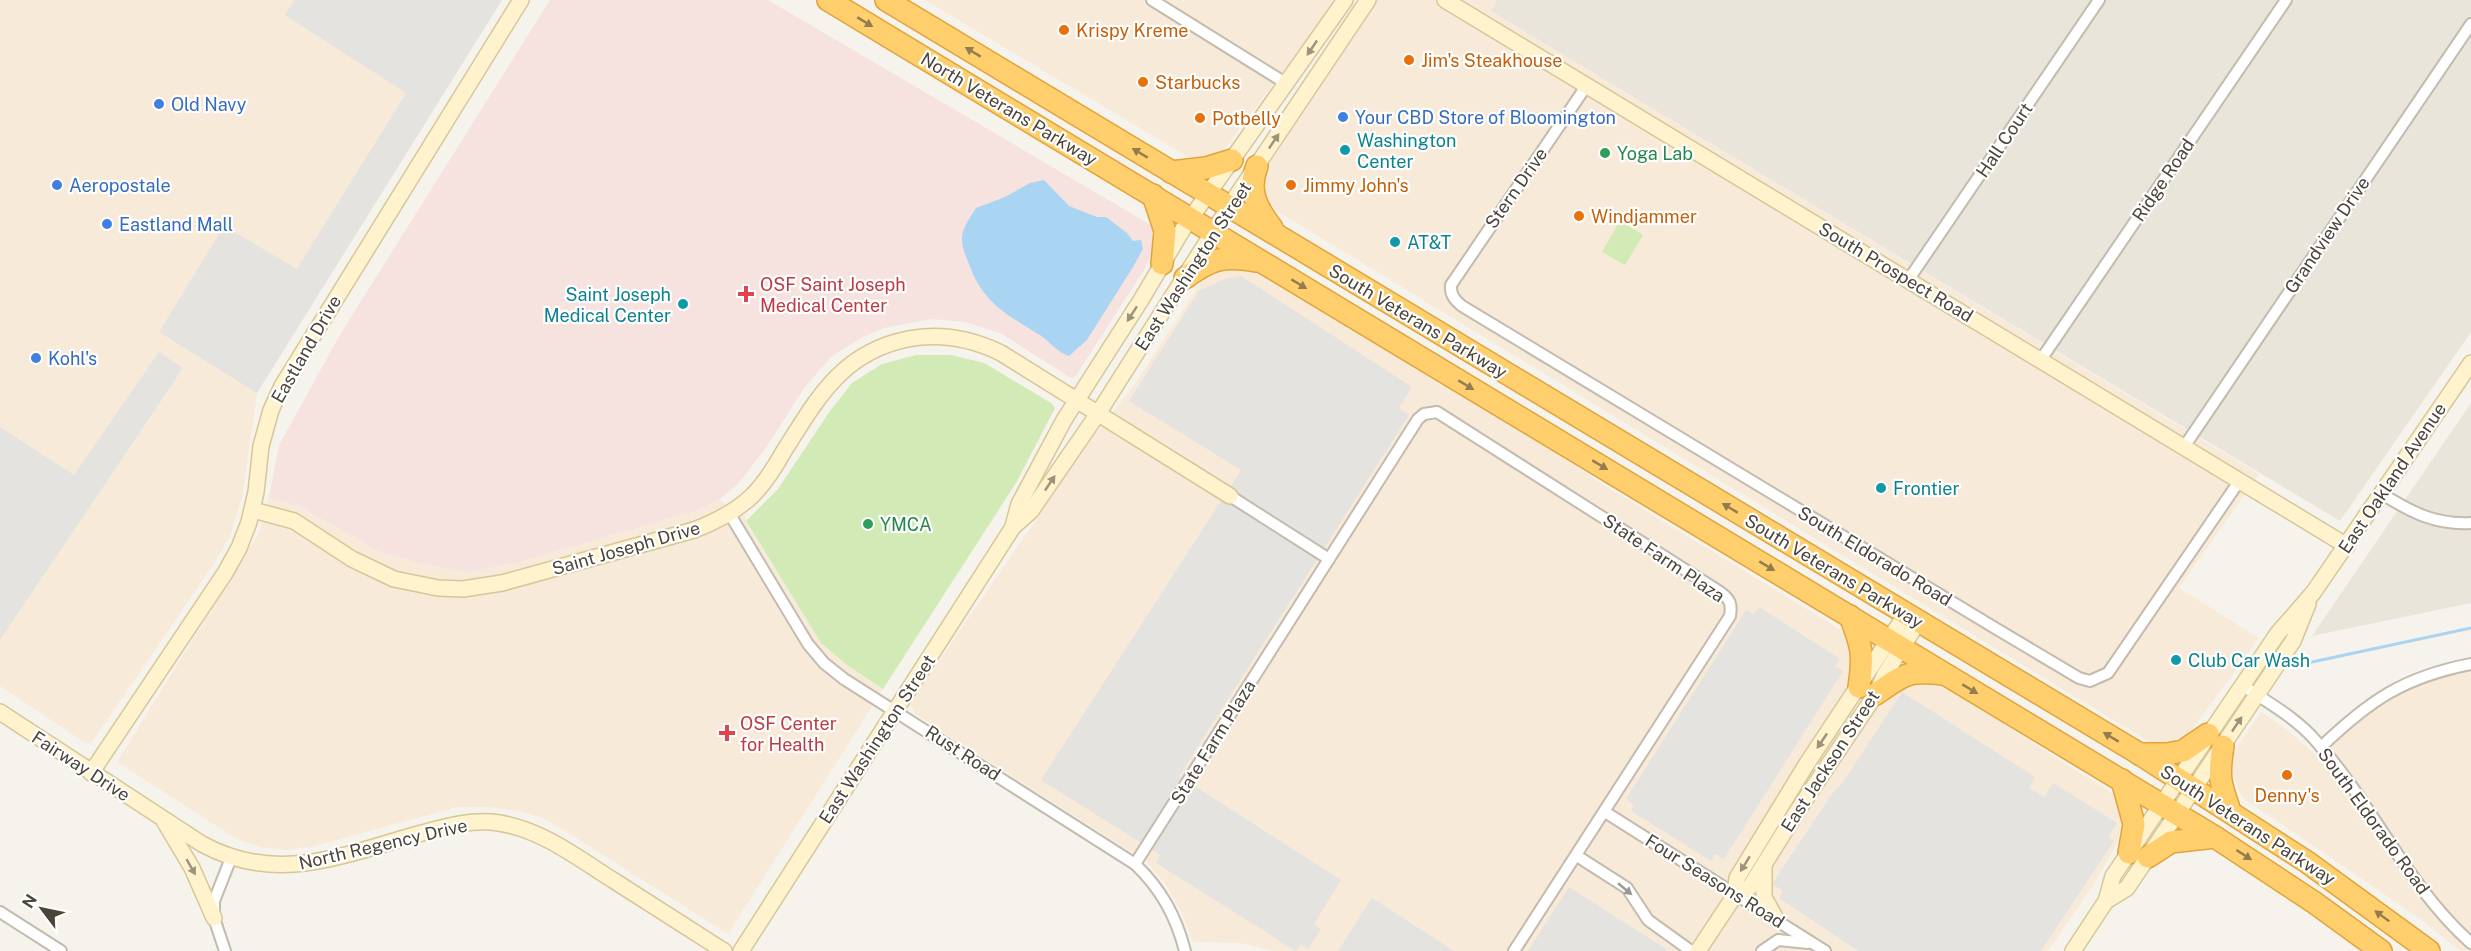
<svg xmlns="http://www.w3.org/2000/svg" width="2471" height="951" font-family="'Public Sans',sans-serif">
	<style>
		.residential { fill: #eae5da }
		.commercial { fill: #f7ead8 }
		.medical { fill: #f6e3e0 }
		.green { fill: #d2eab5 }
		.parking { fill: #e5e3e0 }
		.water { fill: #a9d4f2 }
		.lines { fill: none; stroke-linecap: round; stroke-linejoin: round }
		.stream { stroke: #a9d4f2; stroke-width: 3 }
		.street-casing { stroke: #c2bbae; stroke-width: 14 }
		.secondary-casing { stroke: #d6c79b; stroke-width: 18 }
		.highway-casing { stroke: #e0a43c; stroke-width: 24 }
		.street { stroke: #fff; stroke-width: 10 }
		.secondary { stroke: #fff3cd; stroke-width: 15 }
		.highway { stroke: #ffcf6e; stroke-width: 21 }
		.oneway { fill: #937c4e }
		.oneway2 { fill: #9c937c }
		.oneway3 { fill: #9c9892 }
		.food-dot { fill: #e8710a; stroke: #fff; stroke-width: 2 }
		.shop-dot { fill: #3f7fe0; stroke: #fff; stroke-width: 2 }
		.culture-dot { fill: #0f9aa8; stroke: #fff; stroke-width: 2 }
		.leisure-dot { fill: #2e9e5b; stroke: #fff; stroke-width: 2 }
		.health-dot { fill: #e0444e; stroke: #fff; stroke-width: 2 }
		.labels { text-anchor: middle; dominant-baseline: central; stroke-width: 4.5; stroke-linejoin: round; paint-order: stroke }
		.food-label { font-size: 18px; fill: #c56008; stroke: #fff; text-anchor: start }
		.shop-label { font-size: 18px; fill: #366cbe; stroke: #fff; text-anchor: start }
		.street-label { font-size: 18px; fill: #4b4439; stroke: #fff }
		.culture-label { font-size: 18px; fill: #0d838f; stroke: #fff; text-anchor: start }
		.leisure-label { font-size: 18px; fill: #27864d; stroke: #fff; text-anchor: start }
		.health-label { font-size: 18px; fill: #be3a42; stroke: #fff; text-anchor: start }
	</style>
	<rect width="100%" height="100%" fill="#f6f3ec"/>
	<g class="residential">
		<polygon points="1497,0 2471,0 2471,332 2340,521 1490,11"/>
		<polygon points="2471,403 2471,603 2312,636"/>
	</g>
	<g class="commercial">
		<polygon points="0,0 502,0 257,393 242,497 230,536 213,565 92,742 87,744 0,686"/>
		<polygon points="925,0 1337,0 1222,152 1195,161"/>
		<polygon points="1375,0 1497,0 1491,11 2259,474 2179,588 2259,638 2187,736 2175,742 2154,744 2146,740 1277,211 1268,203 1262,184 1265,171"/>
		<polygon points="1250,268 1520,429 1605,486 1841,630 1973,703 2062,762 2111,792 2117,798 2122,820 2117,844 2094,884 2048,951 1274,951 1240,943 1193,942 1181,911 1166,885 1147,862 915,714 910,703 1093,437 1135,384 1205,276 1216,270"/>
		<polygon points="269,498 297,505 380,552 468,572 512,564 696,511 719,500 744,514 748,526 821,643 847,665 883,689 728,934 562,829 541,817 518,811 489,807 457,807 314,846 288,850 260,847 237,839 117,762 260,531"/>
		<polygon points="2471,672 2471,951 2460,951 2419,918 2242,797 2229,767 2235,750 2261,712 2289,731 2319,758 2360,720 2405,690 2443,677"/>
	</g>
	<polygon class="medical" points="550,0 768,0 1151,225 1154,239 1152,253 1144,270 1075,377 1071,378 1002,334 965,322 931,319 884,328 863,337 832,356 805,387 765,449 738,484 719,500 696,511 512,564 468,572 419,563 380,552 297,505 269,498 279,445 341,333"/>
	<g class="green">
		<polygon points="1620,221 1643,235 1625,265 1602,252"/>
		<polygon points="916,355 951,355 984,363 1051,403 1055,408 1016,483 883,689 847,665 821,643 746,521 778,489 830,411 852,383 882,364"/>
	</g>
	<g class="parking">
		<polygon points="294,0 502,0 257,393 159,332 224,226 297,269 406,93 285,15"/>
		<polygon points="1241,276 1412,387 1399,408 1409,415 1179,776 1341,880 1314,924 1321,929 1308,949 1301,945 1296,951 1156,863 1160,855 1041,780 1241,470 1129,401 1199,291 1222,280"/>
		<polygon points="159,352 183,368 0,640 0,427 74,475"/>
		<polygon points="1759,607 1840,659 1835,666 1843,671 1724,859 1716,854 1711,861 1631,811 1634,805 1626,799 1746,610 1754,614"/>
		<polygon points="1902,692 2035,777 2029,788 2044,797 2053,783 2117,823 2108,837 2114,841 2041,951 1858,951 1779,898 1783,891 1772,884 1832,794 1844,781"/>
		<polygon points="1569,887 1666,949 1665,951 1528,951"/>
		<polygon points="1372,898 1454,951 1338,951"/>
	</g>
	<path class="water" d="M1044 180 1069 206 1097 217H1106L1127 233 1133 241 1141 240 1143 249 1133 267 1087 340 1069 356C1057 352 1050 342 1040 335 1006 314 983 303 969 264 966 256 961 246 962 237 963 227 971 216 976 208L1005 197 1030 183Z"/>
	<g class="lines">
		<polyline class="stream" points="2298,665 2471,628"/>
		<defs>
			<g id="street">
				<polyline points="1152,0 1287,84"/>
				<path d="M1587 85 1451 285C1450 295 1455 300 1462 306L1995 628 2079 678 2090 681 2108 673 2240 480"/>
				<polyline points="1909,279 2099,0"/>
				<polyline points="2040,361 2286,0"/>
				<polyline points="2184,447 2471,24"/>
				<path d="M2382 494C2411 512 2435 525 2471 523"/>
				<polyline points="1230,496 1329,559"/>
				<path d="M729 513 808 644 824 663 844 679 1135 864C1161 889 1176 916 1185 951"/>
				<path d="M2242 685C2267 702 2295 717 2315 740 2373 804 2406 885 2471 943"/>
				<path d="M2321 747C2370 700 2404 677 2471 664"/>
				<polyline points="1605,812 1825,951"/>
				<polyline points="1577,856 1627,888 1648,920 1691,951"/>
				<path d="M1135 864 1418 419 1424 414 1437 412 1720 592C1730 599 1732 604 1730 616L1514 951"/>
				<polyline points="0,912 61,951"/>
				<polyline points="225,951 214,918 214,901 231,858"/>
				<polyline points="1762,951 1778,940 1808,943"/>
			</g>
			<g id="secondary">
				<polyline points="1445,0 2347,546"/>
				<path d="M253 510 294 521 352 559 394 579 438 588 463 589 502 583 694 530C715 522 735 512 752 496 765 483 775 467 784 451 817 399 842 352 908 339 940 333 972 339 1001 353L1230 496"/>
				<polyline points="1013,526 1019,504 1064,420 1141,300 1183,229 1345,0"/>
				<path d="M0 712 202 844C279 886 344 854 422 833 447 826 473 819 499 823 543 830 579 859 616 882 652 905 688 928 724 951"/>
				<polyline points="91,773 225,573 239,548 249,522 256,492 261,446 271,410 282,386 521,0"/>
				<polyline points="164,821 192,868 214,918"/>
				<polyline points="1764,867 1764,897 1776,919"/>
				<polyline points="1735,895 1737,878 1806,765 1906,614"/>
				<polyline points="2106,901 2127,888 2293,641 2308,604"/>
				<polyline points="741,951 1013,527 1031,511 1099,412 1229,207 1368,0"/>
				<polyline points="1698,951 1735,895 1750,887 1796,813 1876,694 1885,674 1919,621"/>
				<polyline points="2073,951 2106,901 2113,876 2278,633 2313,593 2471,363"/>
			</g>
			<g id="highway">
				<polyline points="828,0 2215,837 2315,903 2381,951"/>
				<polyline points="886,0 2138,753 2307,862 2429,951"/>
				<path d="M1257 166C1247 191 1257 208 1272 228"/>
				<polyline points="1171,172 1206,168 1232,160"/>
				<polyline points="1153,195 1165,231 1162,264"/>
				<path d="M1185 278C1211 259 1223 255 1256 261"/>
				<path d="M1850 616C1862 647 1864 654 1859 687"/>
				<path d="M1876 694C1904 674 1908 670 1944 674"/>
				<path d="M2223 746C2218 776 2220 783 2230 811"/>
				<polyline points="2139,754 2167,754 2183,751 2208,734"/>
				<polyline points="2122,780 2134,824 2129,853"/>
				<polyline points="2148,857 2171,842 2215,837"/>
			</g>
		</defs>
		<use href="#street" class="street-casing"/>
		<use href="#secondary" class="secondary-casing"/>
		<use href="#highway" class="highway-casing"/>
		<use href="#street" class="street"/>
		<use href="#secondary" class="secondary"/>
		<use href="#highway" class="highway"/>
	</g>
	<defs><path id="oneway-solid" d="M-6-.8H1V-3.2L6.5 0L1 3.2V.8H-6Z" transform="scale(1.5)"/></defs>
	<g class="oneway">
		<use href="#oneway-solid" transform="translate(865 22) rotate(31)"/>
		<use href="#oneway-solid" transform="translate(973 52) rotate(-149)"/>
		<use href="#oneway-solid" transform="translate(1140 153) rotate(-149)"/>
		<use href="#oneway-solid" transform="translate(1299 284) rotate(31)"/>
		<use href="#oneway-solid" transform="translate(1466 385) rotate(31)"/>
		<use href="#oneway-solid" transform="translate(1600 465) rotate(31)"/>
		<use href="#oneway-solid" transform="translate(1730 508) rotate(-149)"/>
		<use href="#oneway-solid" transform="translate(1767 566) rotate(31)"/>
		<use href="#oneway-solid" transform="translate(1970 689) rotate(31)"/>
		<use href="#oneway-solid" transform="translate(2111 737) rotate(-149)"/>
		<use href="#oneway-solid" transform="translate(2244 855) rotate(33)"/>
		<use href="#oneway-solid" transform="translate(2382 916) rotate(-144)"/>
	</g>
	<g class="oneway2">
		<use href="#oneway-solid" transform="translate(1312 48) rotate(124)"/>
		<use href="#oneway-solid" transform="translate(1274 141) rotate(-56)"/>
		<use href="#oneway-solid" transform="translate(1132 314) rotate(123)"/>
		<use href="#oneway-solid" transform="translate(1050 483) rotate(-56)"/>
		<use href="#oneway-solid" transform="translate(2237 724) rotate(-56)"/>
		<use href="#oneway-solid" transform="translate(1822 741) rotate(124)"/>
		<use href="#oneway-solid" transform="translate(1745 864) rotate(122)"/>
		<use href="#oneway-solid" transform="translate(191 867) rotate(60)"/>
	</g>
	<use class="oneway3" href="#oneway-solid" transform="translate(1625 889) rotate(40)"/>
	<g class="food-dot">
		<circle cx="1064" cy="30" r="6"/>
		<circle cx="1409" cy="60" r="6"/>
		<circle cx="1143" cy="82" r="6"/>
		<circle cx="1200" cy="118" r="6"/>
		<circle cx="1291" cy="185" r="6"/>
		<circle cx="1579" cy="216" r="6"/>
		<circle cx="2287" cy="775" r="6"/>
	</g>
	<g class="shop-dot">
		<circle cx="159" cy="104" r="6"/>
		<circle cx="1343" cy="117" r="6"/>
		<circle cx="57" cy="185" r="6"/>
		<circle cx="107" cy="224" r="6"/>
		<circle cx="36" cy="358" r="6"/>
	</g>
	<g class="culture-dot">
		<circle cx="1345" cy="150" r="6"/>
		<circle cx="1395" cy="242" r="6"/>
		<circle cx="683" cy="304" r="6"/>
		<circle cx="1881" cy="488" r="6"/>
		<circle cx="2176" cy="660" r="6"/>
	</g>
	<g class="leisure-dot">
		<circle cx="1605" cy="153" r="6"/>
		<circle cx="868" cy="524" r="6"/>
	</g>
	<g class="health-dot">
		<path d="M743 285h6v6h6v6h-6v6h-6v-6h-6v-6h6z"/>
		<path d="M724 724h6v6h6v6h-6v6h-6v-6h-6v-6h6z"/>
	</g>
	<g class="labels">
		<g class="food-label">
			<text x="1076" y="30">Krispy Kreme</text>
			<text x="1421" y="60">Jim's Steakhouse</text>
			<text x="1155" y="82">Starbucks</text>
			<text x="1212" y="118">Potbelly</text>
			<text x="1303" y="185">Jimmy John's</text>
			<text x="1591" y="216">Windjammer</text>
			<text x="2287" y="795" text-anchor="middle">Denny's</text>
		</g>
		<g class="shop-label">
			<text x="171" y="104">Old Navy</text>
			<text x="1355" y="117">Your CBD Store of Bloomington</text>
			<text x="69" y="185">Aeropostale</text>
			<text x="119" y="224">Eastland Mall</text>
			<text x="48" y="358">Kohl's</text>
		</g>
		<g class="street-label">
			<text transform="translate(1009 109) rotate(31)">North Veterans Parkway</text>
			<text transform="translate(2004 140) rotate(-56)">Hall Court</text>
			<text transform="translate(2163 180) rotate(-56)">Ridge Road</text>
			<text transform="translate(1516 188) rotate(-55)">Stern Drive</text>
			<text transform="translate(2327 235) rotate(-56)">Grandview Drive</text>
			<text transform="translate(1193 266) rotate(-57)">East Washington Street</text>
			<text transform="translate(1896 272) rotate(31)">South Prospect Road</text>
			<text transform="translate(1418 321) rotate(31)">South Veterans Parkway</text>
			<text transform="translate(306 349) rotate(-60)">Eastland Drive</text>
			<text transform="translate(2392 478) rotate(-56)">East Oakland Avenue</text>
			<text transform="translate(626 548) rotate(-16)">Saint Joseph Drive</text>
			<text transform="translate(1875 556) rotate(31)">South Eldorado Road</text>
			<text transform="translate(1664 558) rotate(34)">State Farm Plaza</text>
			<text transform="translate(1834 571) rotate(31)">South Veterans Parkway</text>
			<text transform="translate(877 739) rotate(-57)">East Washington Street</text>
			<text transform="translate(1213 742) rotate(-58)">State Farm Plaza</text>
			<text transform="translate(963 753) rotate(33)">Rust Road</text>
			<text transform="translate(1830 761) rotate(-57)">East Jackson Street</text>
			<text transform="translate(81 766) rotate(33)">Fairway Drive</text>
			<text transform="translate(2374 821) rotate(54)">South Eldorado Road</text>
			<text transform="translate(2248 825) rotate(33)">South Veterans Parkway</text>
			<text transform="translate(383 844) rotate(-13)">North Regency Drive</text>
			<text transform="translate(1715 881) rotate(32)">Four Seasons Road</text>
		</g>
		<g class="culture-label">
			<text x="1357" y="140">Washington<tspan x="1357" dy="21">Center</tspan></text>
			<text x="1407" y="242">AT&amp;T</text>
			<text x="671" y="294" text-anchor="end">Saint Joseph<tspan x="671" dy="21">Medical Center</tspan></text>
			<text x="1893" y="488">Frontier</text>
			<text x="2188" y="660">Club Car Wash</text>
		</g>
		<g class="leisure-label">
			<text x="1617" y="153">Yoga Lab</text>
			<text x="880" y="524">YMCA</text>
		</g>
		<g class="health-label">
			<text x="760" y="284">OSF Saint Joseph<tspan x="760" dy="21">Medical Center</tspan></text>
			<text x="740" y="723">OSF Center<tspan x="740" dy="21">for Health</tspan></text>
		</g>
	</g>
	<g transform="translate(42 909) rotate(302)" stroke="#ffffff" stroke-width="4.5" paint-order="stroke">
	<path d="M0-4.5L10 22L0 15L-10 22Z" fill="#4b4439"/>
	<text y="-9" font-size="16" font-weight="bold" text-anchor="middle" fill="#4b4439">N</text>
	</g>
</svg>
